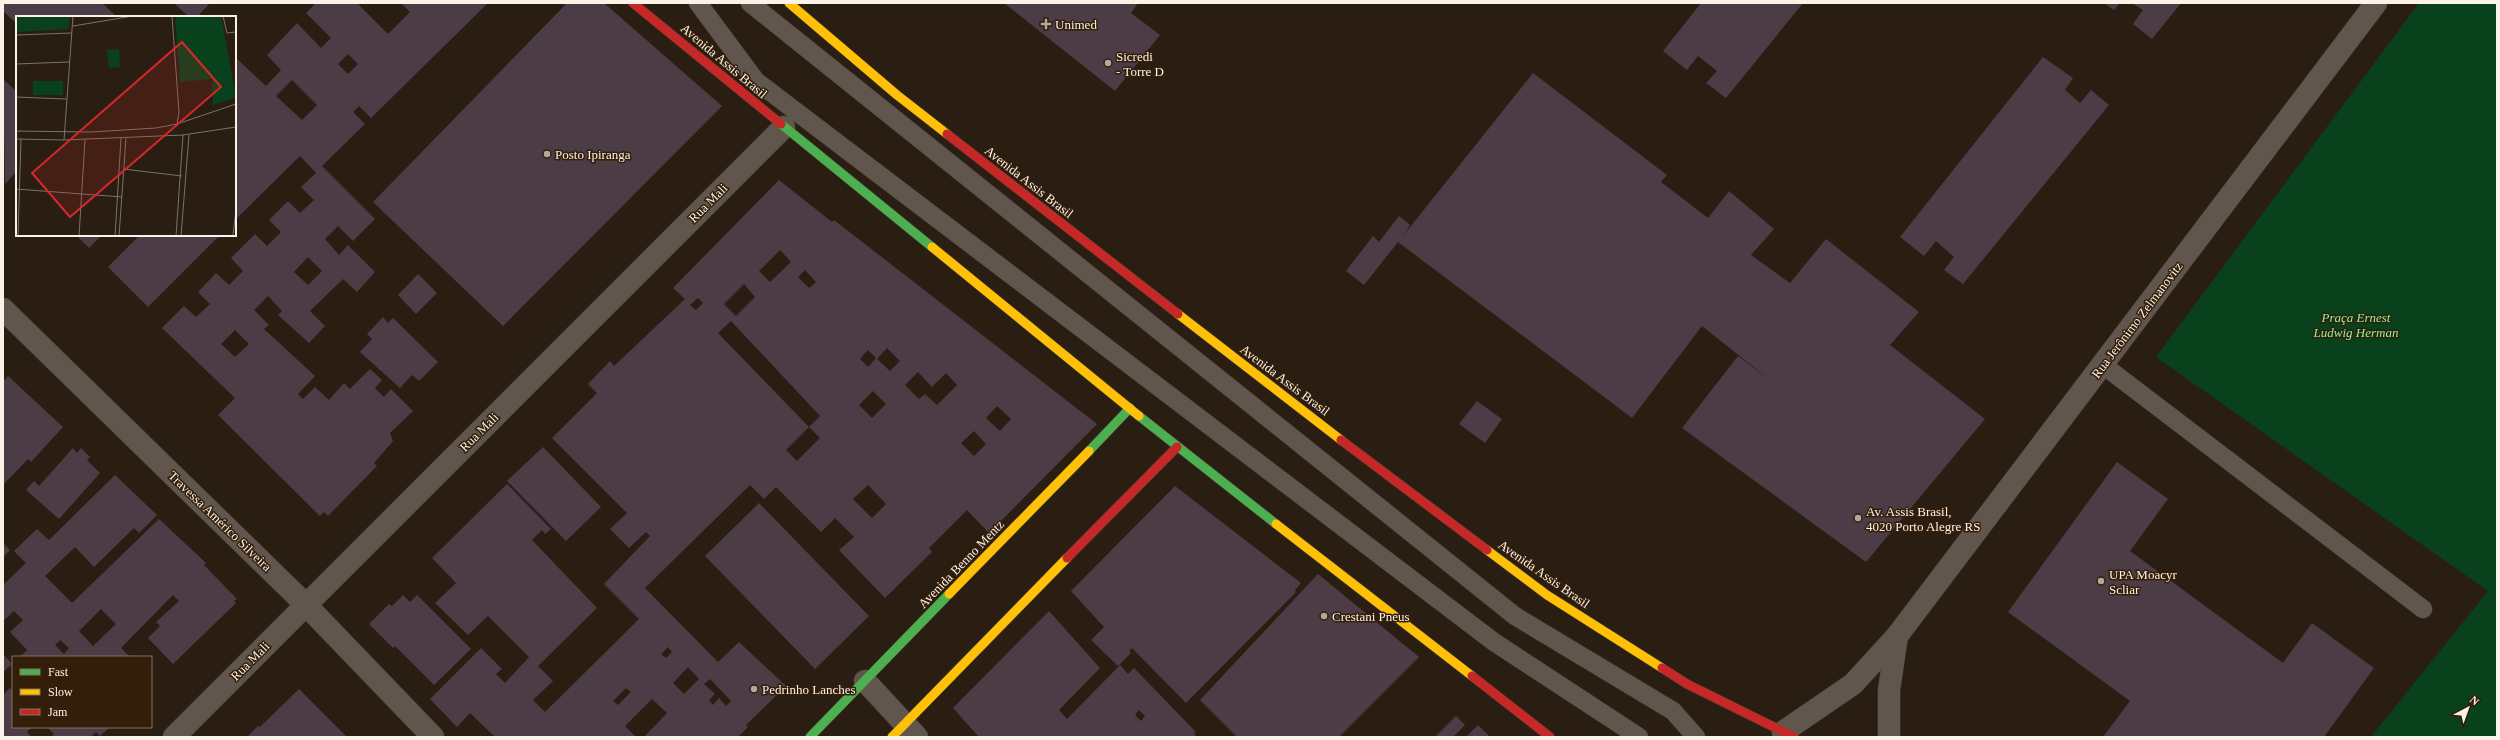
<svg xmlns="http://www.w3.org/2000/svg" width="2500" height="740" font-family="'Times New Roman',serif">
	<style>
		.green { fill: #0a411d }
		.building { fill: #4c3c46; fill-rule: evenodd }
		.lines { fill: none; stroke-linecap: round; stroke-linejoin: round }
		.lane-casing { stroke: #463c33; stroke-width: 19 }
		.street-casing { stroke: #463c33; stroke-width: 23 }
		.fast-casing { stroke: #463c33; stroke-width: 10 }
		.slow-casing { stroke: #463c33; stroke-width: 10 }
		.jam-casing { stroke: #463c33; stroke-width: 10 }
		.lane { stroke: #61564d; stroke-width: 18 }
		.street { stroke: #61564d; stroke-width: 22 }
		.fast { stroke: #4caf50; stroke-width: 9 }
		.slow { stroke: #ffc107; stroke-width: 9 }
		.jam { stroke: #c62828; stroke-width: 9 }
		.poi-dot { fill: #b3a89d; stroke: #331e0a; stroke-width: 1.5 }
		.labels { text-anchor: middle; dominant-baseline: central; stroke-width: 3; stroke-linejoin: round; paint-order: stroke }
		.poi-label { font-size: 13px; fill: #fdf2e8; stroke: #331e0a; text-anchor: start }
		.street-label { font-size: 13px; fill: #fdf2e8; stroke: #331e0a }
		.park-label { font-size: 13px; font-style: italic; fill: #83f6a1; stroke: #331e0a }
		.inset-road { fill: none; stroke: #7e7368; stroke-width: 1 }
		.view { fill: #d62828; fill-opacity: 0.15; stroke: #d62828; stroke-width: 2 }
		.inset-edge { fill: none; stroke: #fdf2e8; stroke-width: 2 }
	</style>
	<rect width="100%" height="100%" fill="#2a1e13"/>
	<polygon class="green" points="2419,3 2497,3 2497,737 2371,737 2488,591 2156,357"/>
	<g class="building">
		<polygon points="3,3 102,3 117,17 17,17 17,24 3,11"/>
		<polygon points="174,3 210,3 197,17 189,17"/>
		<path d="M316 3H357L388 34 410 12 401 3H488L371 118 359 106 353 112 365 124 322 166 375 219 353 241 338 226 325 239 339 255 348 245 375 272 357 292 343 279 310 311 325 326 309 343 278 315 282 311 268 296 254 310 269 325 264 329 315 376 298 394 303 399 315 387 329 400 344 383 350 389 370 369 382 380 375 388 384 397 391 389 413 411 390 433 393 441 374 463 377 466 328 516 324 512 320 516 218 415 235 398 162 328 184 306 196 317 210 304 198 292 216 273 229 285 243 271 231 258 255 234 267 246 281 232 269 220 288 201 300 213 314 200 301 187 316 173 300 156 235 220V57L266 86 281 70 267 55 297 23 321 48 331 38 306 13ZM348 54 358 64 348 74 338 64ZM292 80 317 105 302 120 276 96ZM308 257 322 271 308 285 294 272ZM235 330 249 344 235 357 221 344Z"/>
		<polygon points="567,3 604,3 722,106 503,326 373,202"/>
		<polygon points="1004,3 1138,3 1131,13 1160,35 1115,91"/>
		<polygon points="1701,3 1803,3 1726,98 1706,83 1717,71 1698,56 1687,70 1663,51"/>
		<polygon points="2104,3 2120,3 2114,10"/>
		<polygon points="2132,3 2181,3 2152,39 2133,24 2143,10"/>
		<polygon points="2043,57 2073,78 2065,90 2080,103 2091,90 2109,105 1963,284 1944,270 1954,257 1936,241 1924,256 1900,237"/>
		<polygon points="1533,73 1667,175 1661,182 1708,218 1729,191 1774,229 1751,255 1790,283 1826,239 1919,312 1890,345 1985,419 1866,562 1682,428 1738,356 1771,381 1702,326 1632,418 1398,242 1364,285 1346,271 1373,236 1379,242 1399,216 1410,225 1403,236"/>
		<polygon points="3,79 17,92 17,171 5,184"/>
		<path d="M779 180 832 222 834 220 1097 424 989 533 967 510 929 548 932 552 885 598 839 550 854 537 835 518 821 532 776 487 764 499 750 485 645 588 718 662 739 642 786 686 746 725 748 727 738 737H644L667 713 652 699 625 726 636 737H495L470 713 457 727 430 699 481 648 502 669 496 674 505 683 529 657 488 616 468 635 435 603 456 583 432 558 507 484 551 529 545 534 542 530 532 540 597 608 538 666 553 681 533 700 545 712 639 619 604 584 650 536 646 532 629 548 610 529 627 513 552 438 597 393 588 384 610 361 614 366 685 299 673 288ZM780 250 791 262 770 282 759 271ZM805 270 816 282 809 288 798 277ZM744 284 755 297 736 316 724 304ZM698 298 703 303 696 310 690 305ZM731 321 820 416 809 427 820 438 797 461 786 450 809 427 718 333ZM887 348 900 361 890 371 876 358 868 367 860 359 868 350 877 359ZM918 372 932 387 946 373 957 385 937 405 925 394 919 399 905 385ZM873 391 886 404 872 418 859 405ZM997 406 1011 419 1000 431 986 418ZM974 431 986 444 974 456 961 443ZM868 485 886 504 872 518 853 499ZM668 647 672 652 666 658 661 654ZM688 667 699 679 684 694 673 683ZM710 679 731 701 726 706 719 698 713 705 709 700 715 694 704 684ZM626 688 631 692 618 705 613 701Z"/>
		<polygon points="76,235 102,235 89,248"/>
		<polygon points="140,235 220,235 148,307 108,267"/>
		<polygon points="418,274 437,293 416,314 398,295"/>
		<polygon points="383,317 388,323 393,318 438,362 419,381 412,375 400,388 360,352 372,339 367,334"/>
		<polygon points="8,376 63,427 31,462 28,459 3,485 3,381"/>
		<polygon points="1477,401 1502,419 1485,443 1459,424"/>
		<polygon points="543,447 601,507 566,541 507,481"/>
		<polygon points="73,448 77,453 81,448 90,457 87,460 100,473 59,519 26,490 34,481 39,486"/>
		<polygon points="2117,462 2168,499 2130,551 2283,663 2312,623 2374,668 2324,737 2103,737 2130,701 2008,612"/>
		<path d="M115 475 157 515 139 533 134 528 94 567 75 547 45 576 72 603 159 519 206 563 204 565 237 599 234 601 236 603 173 664 148 638 160 626 156 622 179 601 173 595 121 648 130 657H20L27 650 10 632 23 620 14 611 3 621V585L26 563 14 551 37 529 49 540ZM101 609 116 624 93 646 79 631ZM60 640 69 648 64 654 55 645Z"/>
		<polygon points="1175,486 1301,583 1295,590 1296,592 1186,703 1132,648 1129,651 1131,653 1118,666 1091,640 1104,627 1071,591"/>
		<polygon points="759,503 869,616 815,669 705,556"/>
		<polygon points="3,543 10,550 3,557"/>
		<polygon points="1318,574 1419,657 1339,737 1237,737 1200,700"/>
		<polygon points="403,595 410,602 417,595 471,649 434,685 395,646 393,648 369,624 389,604 392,606"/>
		<path d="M1049 611 1100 668 1059 710 1067 719 1120 665 1128 674 1134 668 1196 732 1194 734 1197 737H979L953 708ZM1139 710 1145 716 1141 721 1135 715Z"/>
		<polygon points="3,654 12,664 3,672"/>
		<polygon points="10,688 13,692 13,727 32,727 27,732 31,737 3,737 3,695"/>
		<polygon points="299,689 347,737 247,737 258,726 260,727"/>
		<polygon points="1456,716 1465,725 1453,737 1435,737"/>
		<polygon points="1478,725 1490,737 1466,737"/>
		<polygon points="47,727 110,727 100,736 96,732 91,737 51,737 54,734"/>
	</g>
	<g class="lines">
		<defs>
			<g id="lane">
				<polyline points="698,3 756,81 1494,642 1639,737"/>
				<polyline points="750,3 1515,616 1673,711 1696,737"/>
				<polyline points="2103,365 2423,609"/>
			</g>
			<g id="street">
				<polyline points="3,309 306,605 433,737"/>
				<polyline points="865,681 917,737"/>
				<polyline points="1783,732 1853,684 1897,636 2376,3"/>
				<polyline points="174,737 784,127"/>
				<polyline points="1889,737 1889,690 1897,636"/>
			</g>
			<g id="fast">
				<polyline points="781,124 932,247"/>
				<polyline points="1139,416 1276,524"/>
				<polyline points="1089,451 1130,408"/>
				<polyline points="810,737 949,594"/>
			</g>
			<g id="slow">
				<polyline points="789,3 897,95 947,134"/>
				<polyline points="932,247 1139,416"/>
				<polyline points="1178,314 1341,440"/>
				<polyline points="1276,524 1472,676"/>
				<polyline points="1487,550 1547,595 1662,668"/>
				<polyline points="949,594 1089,451"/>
				<polyline points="892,737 1067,558"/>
			</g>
			<g id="jam">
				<polyline points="633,3 781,124"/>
				<polyline points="947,134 1178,314"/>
				<polyline points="1341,440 1487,550"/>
				<polyline points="1067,558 1177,447"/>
				<polyline points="1662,668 1687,684 1794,737"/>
				<polyline points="1472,676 1550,737"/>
			</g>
		</defs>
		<use href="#lane" class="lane-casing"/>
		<use href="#street" class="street-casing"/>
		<use href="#fast" class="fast-casing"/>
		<use href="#slow" class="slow-casing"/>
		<use href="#jam" class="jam-casing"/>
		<use href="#lane" class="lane"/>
		<use href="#street" class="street"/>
		<use href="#fast" class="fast"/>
		<use href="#slow" class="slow"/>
		<use href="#jam" class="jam"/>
	</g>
	<g class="poi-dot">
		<path d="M1044 18h4v4h4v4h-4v4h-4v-4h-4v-4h4z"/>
		<circle cx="1108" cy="63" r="4"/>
		<circle cx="547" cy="154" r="4"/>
		<circle cx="1858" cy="518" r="4"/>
		<circle cx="2101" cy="581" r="4"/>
		<circle cx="1324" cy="616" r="4"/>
		<circle cx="754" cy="689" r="4"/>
	</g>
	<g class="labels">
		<g class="poi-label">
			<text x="1055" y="24">Unimed</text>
			<text x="1116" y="56">Sicredi<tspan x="1116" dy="15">- Torre D</tspan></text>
			<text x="555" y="154">Posto Ipiranga</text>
			<text x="1866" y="511">Av. Assis Brasil,<tspan x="1866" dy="15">4020 Porto Alegre RS</tspan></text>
			<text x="2109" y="574">UPA Moacyr<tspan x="2109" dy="15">Scliar</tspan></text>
			<text x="1332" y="616">Crestani Pneus</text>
			<text x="762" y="689">Pedrinho Lanches</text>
		</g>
		<g class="street-label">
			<text transform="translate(724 61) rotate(40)">Avenida Assis Brasil</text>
			<text transform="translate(1029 182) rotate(38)">Avenida Assis Brasil</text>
			<text transform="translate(708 203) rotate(-45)">Rua Mali</text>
			<text transform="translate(2137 320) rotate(-53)">Rua Jerônimo Zelmanovitz</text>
			<text transform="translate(1285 380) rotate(37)">Avenida Assis Brasil</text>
			<text transform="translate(479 432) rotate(-45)">Rua Mali</text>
			<text transform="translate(220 521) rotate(44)">Travessa Américo Silveira</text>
			<text transform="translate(961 564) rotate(-46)">Avenida Benno Mentz</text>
			<text transform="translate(1544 574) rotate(35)">Avenida Assis Brasil</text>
			<text transform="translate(250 661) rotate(-45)">Rua Mali</text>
		</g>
		<g class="park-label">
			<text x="2356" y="317">Praça Ernest<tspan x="2356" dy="15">Ludwig Herman</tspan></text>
		</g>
	</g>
	<g transform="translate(16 16)">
		<rect width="220" height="220" fill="#2a1e13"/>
		<path d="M0 0H54L52 13 0 16ZM159 0H205L220 81 197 89 196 63 164 66ZM103 33 104 51 93 52 91 34ZM17 65H47V79H17Z" fill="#0a411d"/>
		<path class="inset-road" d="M156 0 163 96 161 108M207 0 211 17 220 16M57 10 117 0M0 19 56 17M0 48 53 46M0 81 50 83M0 115 75 116 140 112 161 108 220 88M0 123 48 124 167 119 220 111M48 124 57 0M107 153 166 160M0 173 106 181M217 219 220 194M2 220 5 123M63 220 69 124M99 220 105 122M103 220 110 122M160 220 167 119M165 220 173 119"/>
		<path class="view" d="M166 26 205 71 54 201 16 157Z"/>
		<rect width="220" height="220" class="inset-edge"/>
	</g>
	<rect width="2500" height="740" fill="none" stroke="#fdf2e8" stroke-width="8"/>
	<rect x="12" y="656" width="140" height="72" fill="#331e0a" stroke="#847363"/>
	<rect x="20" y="669" width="20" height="6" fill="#4caf50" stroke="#847363"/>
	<text x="48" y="676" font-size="12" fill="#fdf2e8">Fast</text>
	<rect x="20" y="689" width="20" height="6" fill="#ffc107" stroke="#847363"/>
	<text x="48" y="696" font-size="12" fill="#fdf2e8">Slow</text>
	<rect x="20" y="709" width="20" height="6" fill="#c62828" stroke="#847363"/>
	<text x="48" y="716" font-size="12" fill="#fdf2e8">Jam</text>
	<g transform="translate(2468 708) rotate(41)" stroke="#331e0a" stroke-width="3" paint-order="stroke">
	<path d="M0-3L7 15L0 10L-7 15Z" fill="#fdf2e8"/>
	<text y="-6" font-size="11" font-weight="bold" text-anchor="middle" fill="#fdf2e8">N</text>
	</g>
</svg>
